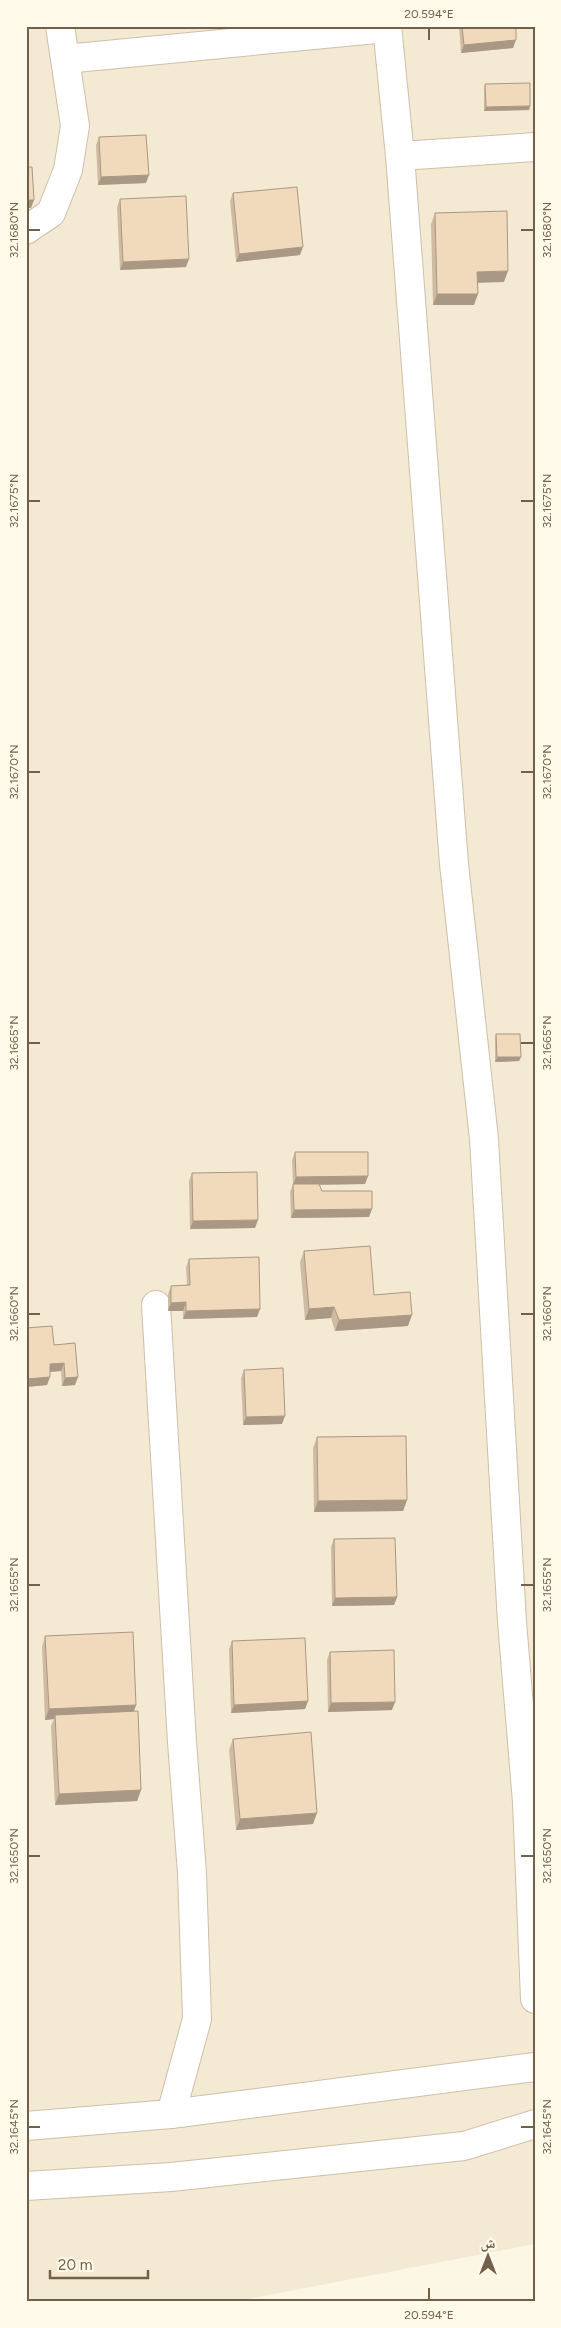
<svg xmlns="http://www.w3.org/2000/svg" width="561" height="2328" font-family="Figtree,'Noto Naskh Arabic',sans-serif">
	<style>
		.residential { fill: #f4e9d2 }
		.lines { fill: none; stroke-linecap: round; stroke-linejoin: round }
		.minor-casing { stroke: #cebfaa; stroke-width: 30 }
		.minor { stroke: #fff; stroke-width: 28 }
		.wall { fill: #cfbba1 }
		.shaded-wall { fill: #a99883 }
		.building { fill: #f1d9bb; stroke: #a99883 }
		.ticks { fill: none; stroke: #745f49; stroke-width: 2 }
		.neatline { fill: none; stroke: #745f49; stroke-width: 2 }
		.ticks-label { font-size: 12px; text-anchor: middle; fill: #745f49 }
	</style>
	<rect width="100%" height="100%" fill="#fcf6e4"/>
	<polygon class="residential" points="26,26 535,26 535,2244 232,2302 26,2302"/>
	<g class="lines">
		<defs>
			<g id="minor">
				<polyline points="387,26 400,156 535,147"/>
				<polyline points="65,59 387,28"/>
				<polyline points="400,156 454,864 484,1139 512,1622 527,1802 535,1999"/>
				<polyline points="26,230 51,213 68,170 75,126 60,26"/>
				<polyline points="156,1305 182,1742 192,1873 197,2019 171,2114"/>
				<polyline points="26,2126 171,2114 535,2067"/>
				<polyline points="26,2186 171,2177 464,2146 535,2124"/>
			</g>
		</defs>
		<use href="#minor" class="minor-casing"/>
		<use href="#minor" class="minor"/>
	</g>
	<g class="wall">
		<polygon points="459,26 516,26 513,48 461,53"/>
		<polygon points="485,84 530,106 529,110 484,111 484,88"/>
		<polygon points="99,137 146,183 98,185 96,145"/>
		<polygon points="233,193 300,255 236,262 230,201"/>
		<polygon points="120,199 186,267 120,270 117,207"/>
		<polygon points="435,213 504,282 478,282 474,305 433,305 431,224"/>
		<polygon points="496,1034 521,1057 519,1061 495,1062 495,1038"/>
		<polygon points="295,1152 368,1176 365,1184 319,1185 322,1191 369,1217 291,1218 290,1192 293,1185 292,1160"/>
		<polygon points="192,1173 255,1228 190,1229 189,1181"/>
		<polygon points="304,1251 374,1295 408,1326 335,1331 331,1318 305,1320 300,1262"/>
		<polygon points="189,1259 257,1317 183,1319 183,1311 168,1311 168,1294 171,1286 187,1285 186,1267"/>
		<polygon points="26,1328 54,1345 75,1343 75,1385 62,1386 61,1371 50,1372 47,1385 26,1387"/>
		<polygon points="244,1370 282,1424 243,1425 241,1378"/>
		<polygon points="317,1437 407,1500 403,1511 314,1512 313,1448"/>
		<polygon points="334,1539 397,1597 394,1605 332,1606 331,1547"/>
		<polygon points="45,1636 136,1705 134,1712 141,1790 137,1801 55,1805 51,1726 54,1719 45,1720 42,1647"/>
		<polygon points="232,1641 308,1701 305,1709 231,1713 229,1649"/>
		<polygon points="330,1652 392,1710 328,1712 327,1660"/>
		<polygon points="233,1739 313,1824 236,1830 229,1750"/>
	</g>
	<g class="shaded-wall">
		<polygon points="516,40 513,48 461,53 464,45"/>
		<polygon points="530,106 529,110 484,111 486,107"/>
		<polygon points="149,175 146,183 98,185 101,177"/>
		<polygon points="26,200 34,200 31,208 26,208"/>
		<polygon points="303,247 300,255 236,262 239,254"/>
		<polygon points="189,259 186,267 120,270 123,262"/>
		<polygon points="508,271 504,282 473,283 477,272"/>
		<polygon points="437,294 478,294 474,305 433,305"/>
		<polygon points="497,1057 521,1057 519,1061 495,1062"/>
		<polygon points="368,1176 365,1184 293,1185 296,1177"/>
		<polygon points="372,1209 369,1217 291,1218 294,1210"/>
		<polygon points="258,1220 255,1228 190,1229 193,1221"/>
		<polygon points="186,1302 183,1311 168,1311 171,1303"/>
		<polygon points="334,1307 331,1318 305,1320 309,1309"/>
		<polygon points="260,1309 257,1317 183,1319 186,1311"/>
		<polygon points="412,1315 408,1326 335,1331 339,1320"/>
		<polygon points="64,1363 61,1371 47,1372 50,1364"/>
		<polygon points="50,1377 47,1385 26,1387 27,1379"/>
		<polygon points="78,1377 75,1385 62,1386 65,1378"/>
		<polygon points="285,1416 282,1424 243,1425 246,1417"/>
		<polygon points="407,1500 403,1511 314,1512 318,1501"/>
		<polygon points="397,1597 394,1605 332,1606 335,1598"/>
		<polygon points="308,1701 305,1709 231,1713 234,1705"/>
		<polygon points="395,1702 392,1710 328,1712 331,1703"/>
		<polygon points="136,1705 132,1716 55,1715 54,1719 45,1720 49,1709"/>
		<polygon points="141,1790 137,1801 55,1805 59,1794"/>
		<polygon points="317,1813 313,1824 236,1830 240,1819"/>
	</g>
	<g class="building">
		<polygon points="462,26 516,26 516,40 464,45"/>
		<polygon points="530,83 530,106 486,107 485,84"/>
		<polygon points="146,135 149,175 101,177 99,137"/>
		<polygon points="26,167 32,167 34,200 26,200"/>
		<polygon points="297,187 303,247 239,254 233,193"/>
		<polygon points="186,196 189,259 123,262 120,199"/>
		<polygon points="507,211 508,271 477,272 478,294 437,294 435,213"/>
		<polygon points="496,1034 520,1034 521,1057 497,1057"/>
		<polygon points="295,1152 368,1152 368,1176 296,1177"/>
		<polygon points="257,1172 258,1220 193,1221 192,1173"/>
		<polygon points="293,1184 319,1184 322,1191 372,1191 372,1209 294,1210"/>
		<polygon points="370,1246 374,1295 410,1292 412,1315 339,1320 334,1307 309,1309 304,1251"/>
		<polygon points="259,1257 260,1309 186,1311 186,1302 171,1303 171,1286 190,1285 189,1259"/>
		<polygon points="52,1326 54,1345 75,1343 78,1377 65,1378 64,1363 50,1364 50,1377 27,1379 26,1328"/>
		<polygon points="283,1368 285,1416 246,1417 244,1370"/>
		<polygon points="406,1436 407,1500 318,1501 317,1437"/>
		<polygon points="395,1538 397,1597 335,1598 334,1539"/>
		<polygon points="133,1632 136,1705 49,1709 45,1636"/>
		<polygon points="305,1638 308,1701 234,1705 232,1641"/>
		<polygon points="394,1650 395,1702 331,1703 330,1652"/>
		<polygon points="138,1711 141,1790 59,1794 55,1715"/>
		<polygon points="311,1732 317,1813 240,1819 233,1739"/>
	</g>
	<path class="ticks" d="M429 28V40M28 230H40M521 230H534M28 501H40M521 501H534M28 772H40M521 772H534M28 1043H40M521 1043H534M28 1314H40M521 1314H534M28 1585H40M521 1585H534M28 1856H40M521 1856H534M28 2127H40M521 2127H534M429 2288V2300"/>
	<rect width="561" height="2328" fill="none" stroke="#fffaea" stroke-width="55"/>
	<g transform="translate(488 2256)" stroke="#fffaea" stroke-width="4" paint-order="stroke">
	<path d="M0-4L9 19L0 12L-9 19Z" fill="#745f49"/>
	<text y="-8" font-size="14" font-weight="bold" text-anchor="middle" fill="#745f49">ش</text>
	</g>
	<path d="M50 2270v8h98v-8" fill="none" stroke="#745f49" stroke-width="2.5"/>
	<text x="58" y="2270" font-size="15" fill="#745f49" stroke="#fffaea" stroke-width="4" paint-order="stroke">20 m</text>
	<rect x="28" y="28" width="506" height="2272" class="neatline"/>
	<g class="ticks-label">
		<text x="429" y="18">20.594°E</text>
		<text transform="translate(14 230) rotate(-90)" y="4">32.1680°N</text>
		<text transform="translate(547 230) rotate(-90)" y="4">32.1680°N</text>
		<text transform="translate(14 501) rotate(-90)" y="4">32.1675°N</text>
		<text transform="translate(547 501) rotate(-90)" y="4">32.1675°N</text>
		<text transform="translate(14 772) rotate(-90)" y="4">32.1670°N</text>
		<text transform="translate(547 772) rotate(-90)" y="4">32.1670°N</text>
		<text transform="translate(14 1043) rotate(-90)" y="4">32.1665°N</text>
		<text transform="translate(547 1043) rotate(-90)" y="4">32.1665°N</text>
		<text transform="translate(14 1314) rotate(-90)" y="4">32.1660°N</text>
		<text transform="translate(547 1314) rotate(-90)" y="4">32.1660°N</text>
		<text transform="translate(14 1585) rotate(-90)" y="4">32.1655°N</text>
		<text transform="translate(547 1585) rotate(-90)" y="4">32.1655°N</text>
		<text transform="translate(14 1856) rotate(-90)" y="4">32.1650°N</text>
		<text transform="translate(547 1856) rotate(-90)" y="4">32.1650°N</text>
		<text transform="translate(14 2127) rotate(-90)" y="4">32.1645°N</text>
		<text transform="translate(547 2127) rotate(-90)" y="4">32.1645°N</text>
		<text x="429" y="2319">20.594°E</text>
	</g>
</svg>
